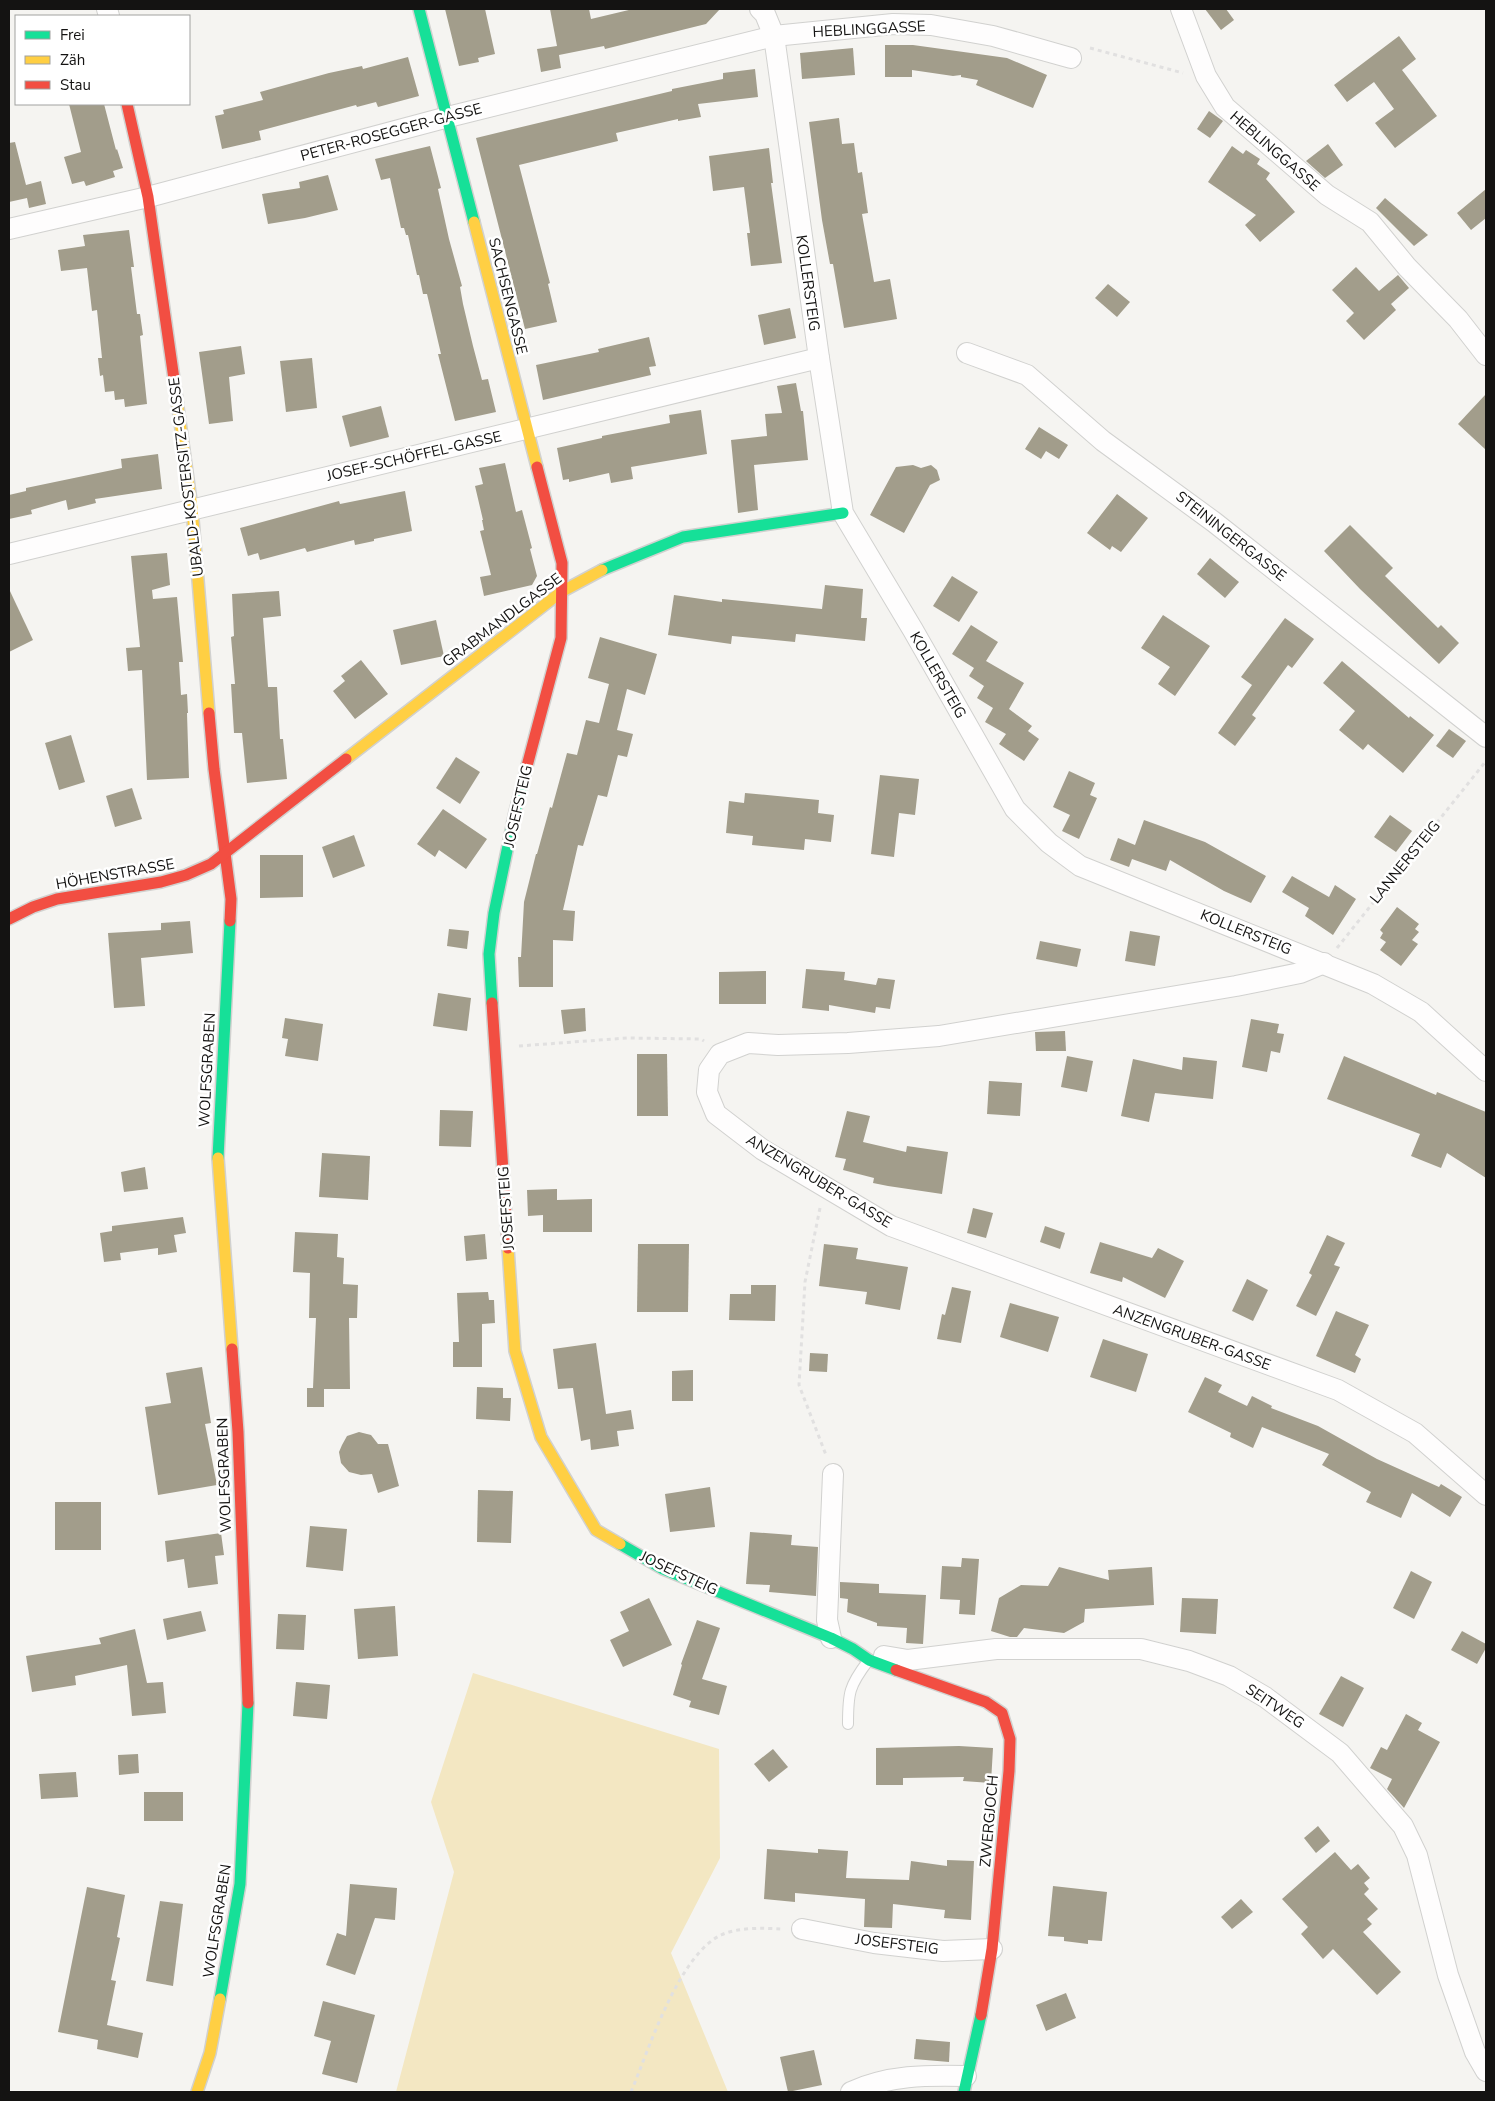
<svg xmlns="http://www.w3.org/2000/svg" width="1495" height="2101" font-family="'Nunito Sans',sans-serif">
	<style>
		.green { fill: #f3e7c2 }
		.building { fill: #a29d8b }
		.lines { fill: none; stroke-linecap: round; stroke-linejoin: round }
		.lane-casing { stroke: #d1d1cf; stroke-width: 12 }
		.street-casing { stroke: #d1d1cf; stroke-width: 22 }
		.fast-casing { stroke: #d1d1cf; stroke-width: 14 }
		.slow-casing { stroke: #d1d1cf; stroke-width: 14 }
		.jam-casing { stroke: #d1d1cf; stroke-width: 14 }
		.path { stroke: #e1e0e0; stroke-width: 3; stroke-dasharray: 4 4; stroke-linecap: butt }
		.lane { stroke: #fefdfd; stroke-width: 10 }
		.street { stroke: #fefdfd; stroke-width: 20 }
		.fast { stroke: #16e098; stroke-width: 11 }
		.slow { stroke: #ffcf43; stroke-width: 11 }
		.jam { stroke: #f24e42; stroke-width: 11 }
		.labels { text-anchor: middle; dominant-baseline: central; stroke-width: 5; stroke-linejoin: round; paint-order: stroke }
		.street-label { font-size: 15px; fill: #141312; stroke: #fff }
	</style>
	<rect width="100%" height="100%" fill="#f5f4f1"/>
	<polygon class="green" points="473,1673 719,1749 720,1858 671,1953 728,2092 396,2092 454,1872 431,1802"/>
	<g class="building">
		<polygon points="445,9 485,9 495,54 478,58 479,62 459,66"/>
		<polygon points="550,9 589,9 591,19 633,9 720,9 706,24 605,49 604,46 559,55 561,68 541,72 537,49 557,46"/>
		<polygon points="1205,9 1226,9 1234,20 1221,30"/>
		<polygon points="1399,36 1416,59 1402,70 1437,116 1395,148 1375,123 1394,109 1374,82 1347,102 1334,85"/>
		<polygon points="885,45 913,45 1007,58 1047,75 1033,108 976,85 978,80 961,77 961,75 953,76 912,70 912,77 885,77"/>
		<polygon points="853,48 855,75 802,79 800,53"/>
		<polygon points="408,57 419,96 378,107 376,102 357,107 356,105 259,131 261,140 222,149 215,116 224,114 223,110 263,100 260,92 329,73 362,66 363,69"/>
		<polygon points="755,69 758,97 698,104 701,117 678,121 678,119 616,133 618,141 519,165 550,283 548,284 557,322 525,329 476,138 672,91 672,89 723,79 723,73"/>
		<polygon points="69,104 104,104 116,150 117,149 123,168 113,171 115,177 86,186 84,181 72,184 64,157 81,152"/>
		<polygon points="1209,111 1223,121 1210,138 1197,129"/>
		<polygon points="839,118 842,144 854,143 858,173 862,172 868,213 862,214 874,282 890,279 897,319 844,328 833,264 830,264 822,220 809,122"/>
		<polygon points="15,142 26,185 41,181 46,204 29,208 27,198 9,202 9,143"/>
		<polygon points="1328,144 1343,165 1325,178 1306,161"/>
		<polygon points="430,146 441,188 438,189 449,239 462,286 460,287 463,304 473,346 482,380 488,379 496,412 455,421 438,354 441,354 427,294 423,294 419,275 417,275 408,235 406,235 404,228 401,228 390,178 381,180 375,159"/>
		<polygon points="1232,146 1243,154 1246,150 1260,159 1257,164 1270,173 1266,179 1295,212 1260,242 1245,225 1256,215 1208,182"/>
		<polygon points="769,148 773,183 771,183 782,263 751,266 747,233 750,233 744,187 713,191 709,156"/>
		<polygon points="328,175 338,210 305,218 268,224 262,194 300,188 299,182"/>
		<polygon points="1486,189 1486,218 1471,230 1457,213"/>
		<polygon points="1385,198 1428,235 1414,246 1376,208"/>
		<polygon points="129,230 134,267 131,267 137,314 140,314 143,335 140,336 147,404 125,407 124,399 115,400 114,391 105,392 103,375 100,376 98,358 102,358 97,310 92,311 87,268 61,271 58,250 85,246 83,235"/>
		<polygon points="1356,267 1379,291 1398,275 1409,288 1391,304 1396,310 1364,340 1346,321 1354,313 1332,290"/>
		<polygon points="1108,284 1130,302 1117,317 1095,298"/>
		<polygon points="790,308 796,338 764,345 758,315"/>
		<polygon points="649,337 656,366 649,367 651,375 543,400 536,365 599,352 598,349"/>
		<polygon points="241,346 245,374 229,377 233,421 209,424 199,352"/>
		<polygon points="312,358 317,408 286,412 280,361"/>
		<polygon points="796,383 801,411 803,411 808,460 754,465 758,510 738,513 731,440 767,436 765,414 782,413 777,386"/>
		<polygon points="1486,394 1486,450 1458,424"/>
		<polygon points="381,406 389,437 350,447 342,416"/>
		<polygon points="701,410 707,454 631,467 633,479 611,483 609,473 569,482 569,479 563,480 557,448 602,438 602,436 670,423 669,415"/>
		<polygon points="1039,427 1068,445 1059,459 1046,451 1041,459 1025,449"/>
		<polygon points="158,454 162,489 95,499 96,503 68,510 66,500 31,510 32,514 9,519 9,495 26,491 26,488 122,468 121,459"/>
		<polygon points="505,463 516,512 522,510 532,548 530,549 537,576 532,585 484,596 480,577 491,575 480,531 484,530 482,520 483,520 475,486 483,484 479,468"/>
		<polygon points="913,465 921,468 931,465 937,470 940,480 930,485 904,533 870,515 896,467"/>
		<polygon points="405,491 412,531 374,539 374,541 355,545 354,540 307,552 305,548 260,560 258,553 248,556 240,528 339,501 340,504"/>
		<polygon points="1117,494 1148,518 1121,552 1112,546 1110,550 1087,533"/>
		<polygon points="1350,525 1393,568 1385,576 1438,628 1441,625 1459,643 1439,664 1360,589 1324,551"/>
		<polygon points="167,553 170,585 152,590 153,599 177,597 183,662 179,662 181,695 187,694 188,713 187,713 189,778 147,780 142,670 128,671 126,648 140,647 131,556"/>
		<polygon points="1210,558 1239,582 1225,598 1197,574"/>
		<polygon points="952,576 978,592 959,622 933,606"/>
		<polygon points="825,585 863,589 861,618 867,618 865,641 796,634 795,642 732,636 731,644 668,635 674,595 722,602 722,599 822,609"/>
		<polygon points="9,589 33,640 9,652"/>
		<polygon points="279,591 281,616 263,618 268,687 277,687 280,739 283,739 287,779 247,783 242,733 234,733 231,684 235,684 231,637 234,636 232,594"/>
		<polygon points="1163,615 1210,646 1175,696 1158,684 1170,667 1141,648"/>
		<polygon points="1285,618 1314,639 1292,668 1288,665 1252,715 1256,718 1235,746 1218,733 1252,685 1241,677"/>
		<polygon points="436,620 444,656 401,665 393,630"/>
		<polygon points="971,625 998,642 986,661 1024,683 1009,709 1032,726 1028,731 1039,739 1024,761 999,744 1006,734 985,722 993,708 977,698 984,686 969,676 974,668 952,654"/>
		<polygon points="600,637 657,654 645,695 627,689 617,730 633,734 627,757 618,755 607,797 598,795 583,846 578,845 563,910 575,911 573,941 553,940 553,987 519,987 518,957 521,957 524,902 536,854 537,854 550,807 552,808 567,753 577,755 586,720 599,723 609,684 588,678"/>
		<polygon points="361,660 388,694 355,719 333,691 345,681 341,676"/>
		<polygon points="1342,661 1409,718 1410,716 1434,735 1403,773 1368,744 1363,750 1339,730 1355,711 1323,683"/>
		<polygon points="1449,729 1466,741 1453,758 1436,746"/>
		<polygon points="71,735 85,782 59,790 45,743"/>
		<polygon points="456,757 480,772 460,804 436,788"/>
		<polygon points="1069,771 1095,783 1090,795 1097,798 1079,839 1062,831 1070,815 1053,807"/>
		<polygon points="880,775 919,779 915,815 899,813 894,857 871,854"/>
		<polygon points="132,788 142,819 115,827 106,796"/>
		<polygon points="745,793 819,800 818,813 834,815 831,842 805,839 804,850 752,845 753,836 726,833 729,801 744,803"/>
		<polygon points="443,809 487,839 466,869 439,850 435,857 417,844"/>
		<polygon points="1390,815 1412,831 1396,852 1374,837"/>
		<polygon points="1144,820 1205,842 1266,876 1251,903 1224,891 1170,860 1166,871 1132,859 1129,867 1110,860 1118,838 1135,845"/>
		<polygon points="354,835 365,866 333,878 322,847"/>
		<polygon points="260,855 303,855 303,897 260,898"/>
		<polygon points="1292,876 1329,897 1335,885 1356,899 1333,935 1305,916 1309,908 1282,892"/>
		<polygon points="1397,907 1419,924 1415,929 1419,932 1412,940 1418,944 1401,966 1380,950 1386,942 1380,938 1383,933 1380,930"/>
		<polygon points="190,921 193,953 141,958 145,1006 114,1008 108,933 161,930 161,923"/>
		<polygon points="449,929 469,931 467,949 447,946"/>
		<polygon points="1130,931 1160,936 1155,966 1125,961"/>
		<polygon points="1040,941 1081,949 1077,967 1036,959"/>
		<polygon points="806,969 845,972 844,980 876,985 878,978 895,980 890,1009 876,1007 875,1013 829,1005 829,1011 802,1008"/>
		<polygon points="766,971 766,1004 719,1004 719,972"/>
		<polygon points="438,993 471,998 467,1031 433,1026"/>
		<polygon points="585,1008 586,1031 564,1034 561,1010"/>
		<polygon points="285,1018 323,1024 318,1061 285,1056 288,1039 282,1038"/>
		<polygon points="1251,1019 1279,1024 1277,1033 1284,1034 1280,1053 1271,1051 1267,1072 1242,1067"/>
		<polygon points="1065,1031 1066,1051 1036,1051 1035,1032"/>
		<polygon points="637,1054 667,1054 668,1116 637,1116"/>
		<polygon points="1067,1056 1093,1061 1087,1092 1061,1087"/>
		<polygon points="1344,1056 1436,1095 1437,1092 1486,1112 1486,1178 1447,1153 1441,1168 1411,1156 1420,1134 1327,1099"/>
		<polygon points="1183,1057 1217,1061 1213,1099 1155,1093 1149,1122 1121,1116 1133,1059 1182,1070"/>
		<polygon points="989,1081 1022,1083 1020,1116 987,1114"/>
		<polygon points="440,1110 473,1111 471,1147 439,1146"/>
		<polygon points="847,1111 870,1116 863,1142 906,1152 907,1146 948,1152 942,1194 888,1186 873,1183 874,1178 843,1170 846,1159 835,1157"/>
		<polygon points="322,1153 370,1156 368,1200 319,1197"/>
		<polygon points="145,1167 148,1189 124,1192 121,1172"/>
		<polygon points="557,1189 557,1200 592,1199 592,1232 543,1232 543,1215 528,1216 527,1190"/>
		<polygon points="973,1208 993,1213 986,1238 967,1233"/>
		<polygon points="183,1217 186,1233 174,1235 177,1252 158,1255 158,1248 120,1253 121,1260 104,1262 100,1233 112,1231 112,1226"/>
		<polygon points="1045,1226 1065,1233 1060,1249 1040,1242"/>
		<polygon points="295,1232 338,1234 337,1257 344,1258 343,1284 358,1285 357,1318 349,1318 350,1389 324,1389 324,1407 307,1407 307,1388 313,1388 316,1318 309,1318 310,1273 293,1272"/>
		<polygon points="485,1234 487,1259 466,1261 464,1236"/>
		<polygon points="1327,1235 1345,1243 1334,1265 1340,1267 1316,1316 1296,1306 1312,1275 1309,1273"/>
		<polygon points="1100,1242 1152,1258 1158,1248 1184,1261 1165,1298 1123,1277 1122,1282 1090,1273"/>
		<polygon points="638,1244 689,1244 688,1312 637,1312"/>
		<polygon points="824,1244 858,1248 856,1259 908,1267 900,1310 865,1304 867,1292 819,1286"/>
		<polygon points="1247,1279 1268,1290 1253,1321 1232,1311"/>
		<polygon points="751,1285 776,1285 775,1321 729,1320 730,1294 751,1294"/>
		<polygon points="952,1287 971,1291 961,1343 937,1339 942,1314 945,1315"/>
		<polygon points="488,1292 489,1300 494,1300 495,1323 482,1324 482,1367 453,1367 453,1342 459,1342 457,1293"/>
		<polygon points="1010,1303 1059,1317 1048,1352 1000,1337"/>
		<polygon points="1336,1311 1369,1325 1355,1355 1361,1359 1355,1373 1316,1356"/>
		<polygon points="1103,1339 1148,1354 1136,1392 1090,1377"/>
		<polygon points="596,1343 606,1414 631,1410 634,1429 617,1431 619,1446 591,1450 590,1439 581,1441 573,1388 558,1389 553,1349"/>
		<polygon points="810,1353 828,1354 827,1372 809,1371"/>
		<polygon points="202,1367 211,1423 205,1424 217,1485 158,1495 145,1407 171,1403 166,1373"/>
		<polygon points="693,1370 693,1401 672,1401 672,1371"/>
		<polygon points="1205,1377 1222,1385 1218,1392 1247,1406 1252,1396 1272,1406 1271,1408 1318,1426 1377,1459 1439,1487 1441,1484 1462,1497 1450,1517 1412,1493 1401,1518 1366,1502 1371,1492 1322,1465 1329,1454 1262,1427 1253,1448 1230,1437 1231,1433 1188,1412"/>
		<polygon points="477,1387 503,1388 503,1398 511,1398 510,1421 476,1419"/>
		<polygon points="359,1432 371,1435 378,1444 388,1444 399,1486 378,1493 372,1474 361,1475 349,1472 341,1463 339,1452 342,1445 347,1436"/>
		<polygon points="710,1487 715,1527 670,1532 665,1494"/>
		<polygon points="478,1490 513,1491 511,1543 477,1542"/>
		<rect x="55" y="1502" width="46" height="48"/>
		<polygon points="310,1526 347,1529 343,1571 306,1567"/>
		<polygon points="750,1532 792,1535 791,1545 818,1547 816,1596 769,1592 770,1585 746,1584"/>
		<polygon points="221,1533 224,1555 215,1556 218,1584 188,1588 184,1559 167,1562 165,1541"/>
		<polygon points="962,1558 979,1559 975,1615 959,1614 960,1600 940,1599 942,1566 961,1567"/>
		<polygon points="1059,1567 1109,1580 1108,1570 1152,1567 1154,1605 1085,1609 1084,1622 1064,1633 1024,1628 1017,1637 1010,1637 991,1631 999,1598 1021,1585 1048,1586"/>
		<polygon points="1411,1571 1432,1582 1414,1619 1393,1608"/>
		<polygon points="840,1582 879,1584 879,1593 926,1595 923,1644 906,1643 907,1628 877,1626 877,1623 847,1612 848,1599 840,1598"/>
		<polygon points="649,1598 672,1645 623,1667 610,1640 629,1631 620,1612"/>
		<polygon points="1182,1598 1218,1599 1216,1634 1180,1632"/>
		<polygon points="395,1606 398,1656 358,1659 354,1609"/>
		<polygon points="201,1611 206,1631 167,1640 163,1619"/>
		<polygon points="278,1614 306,1615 304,1650 276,1649"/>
		<polygon points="697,1620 720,1628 702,1679 727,1686 719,1715 689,1707 691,1701 673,1695 682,1665 681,1664"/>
		<polygon points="135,1629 147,1683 163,1682 166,1713 132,1716 127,1665 75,1676 76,1685 32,1692 26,1656 101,1644 99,1638"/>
		<polygon points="1462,1631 1486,1644 1486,1648 1477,1664 1451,1650"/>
		<polygon points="1341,1676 1364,1688 1343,1727 1319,1714"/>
		<polygon points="296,1682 330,1685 327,1719 293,1716"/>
		<polygon points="1406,1714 1422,1723 1418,1730 1440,1742 1404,1808 1387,1789 1392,1779 1370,1768 1381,1747 1387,1750"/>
		<polygon points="959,1746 993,1748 991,1783 963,1781 964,1777 903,1778 903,1785 876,1785 876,1748"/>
		<polygon points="773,1749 788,1767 769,1782 754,1764"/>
		<polygon points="138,1754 139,1773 119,1775 118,1755"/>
		<polygon points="76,1772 78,1797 41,1799 39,1774"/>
		<rect x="144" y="1792" width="39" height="29"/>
		<polygon points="1318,1826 1330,1841 1316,1853 1304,1838"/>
		<polygon points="767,1849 818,1853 818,1849 848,1851 846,1878 909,1880 911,1861 947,1866 947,1860 974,1861 971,1920 944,1918 945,1910 893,1904 892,1928 864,1927 865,1899 795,1893 795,1902 764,1899"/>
		<polygon points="1335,1852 1351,1870 1358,1864 1370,1878 1364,1883 1369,1889 1364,1894 1378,1909 1367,1919 1372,1924 1363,1932 1401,1972 1377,1995 1333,1949 1323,1959 1301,1934 1308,1927 1282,1899"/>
		<polygon points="350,1884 397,1888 395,1920 375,1918 355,1975 326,1965 337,1933 346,1936"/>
		<polygon points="1053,1886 1107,1892 1102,1941 1088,1940 1088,1944 1064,1941 1064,1937 1048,1936"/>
		<polygon points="87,1887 125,1895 117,1937 120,1938 111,1980 116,1981 107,2025 143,2033 138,2058 97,2049 98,2040 58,2032"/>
		<polygon points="1241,1899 1253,1912 1232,1929 1221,1917"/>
		<polygon points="160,1901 183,1904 173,1986 146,1981"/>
		<polygon points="1066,1993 1076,2018 1046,2031 1036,2005"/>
		<polygon points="323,2001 375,2015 357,2083 322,2074 331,2041 314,2036"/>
		<polygon points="916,2039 950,2042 949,2062 914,2059"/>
		<polygon points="814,2050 822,2085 788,2092 780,2057"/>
	</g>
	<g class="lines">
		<defs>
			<path id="lane" d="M848 1724C848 1693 849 1686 868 1661"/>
			<g id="street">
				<polyline points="107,9 109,16"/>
				<polyline points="760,9 765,14 774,36 819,358 843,513 913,630 1015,809 1049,843 1080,866 1373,984 1421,1012 1486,1071"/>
				<polyline points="1181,9 1206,76 1225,107 1327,195 1370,222 1407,267 1458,319 1486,355"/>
				<polyline points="9,229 148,197 448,117 774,36 893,24 931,25 993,36 1071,58"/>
				<polyline points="967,353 1027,375 1103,441 1214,522 1486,737"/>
				<path d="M9 554C278 487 549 425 819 358"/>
				<polyline points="1324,963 1300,973 1236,986 939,1036 848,1043 778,1045 748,1043 720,1054 709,1070 707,1092 716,1114 763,1150 891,1226 1338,1390 1415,1433 1486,1495"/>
				<polyline points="831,1638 827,1620 833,1474"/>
				<polyline points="884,1656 908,1660 996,1649 1141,1649 1189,1661 1229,1676 1265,1697 1340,1753 1403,1826 1417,1855 1448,1975 1475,2052 1486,2071"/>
				<polyline points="802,1929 874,1943 943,1951 992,1949"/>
				<path d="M851 2092C888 2075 927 2075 966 2076"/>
			</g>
			<g id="fast">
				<polyline points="419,9 474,222"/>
				<polyline points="602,570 683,537 843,513"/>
				<polyline points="492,1003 489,954 494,913 515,812 527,766"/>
				<polyline points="218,1158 230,921"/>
				<polyline points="620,1544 663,1569 831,1638 853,1649 869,1660 896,1670"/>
				<polyline points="220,1999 240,1884 248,1703"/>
				<polyline points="964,2092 981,2015"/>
			</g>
			<g id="slow">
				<polyline points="474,222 537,467"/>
				<polyline points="174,379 192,508 209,713"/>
				<polyline points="346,759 561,592 602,570"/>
				<polyline points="218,1158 232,1349"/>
				<polyline points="508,1248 515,1351 541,1437 596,1530 620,1544"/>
				<polyline points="197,2092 210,2053 220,1999"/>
			</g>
			<g id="jam">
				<polyline points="127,104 148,197 174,379"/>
				<polyline points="209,713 214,769 231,899 230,921"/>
				<polyline points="527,766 561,638 562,563 537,467"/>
				<polyline points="9,919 33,907 57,899 161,882 186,875 211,864 346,759"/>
				<polyline points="492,1003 508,1248"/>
				<polyline points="232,1349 238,1432 248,1703"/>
				<polyline points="896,1670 986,1702 1002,1713 1010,1739 1009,1771 992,1949 981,2015"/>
			</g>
		</defs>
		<use href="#lane" class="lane-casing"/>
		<use href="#street" class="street-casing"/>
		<use href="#fast" class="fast-casing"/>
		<use href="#slow" class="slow-casing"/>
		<use href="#jam" class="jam-casing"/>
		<g class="path">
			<polyline points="1090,48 1183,73"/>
			<polyline points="1337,948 1486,761"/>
			<polyline points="519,1046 627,1038 701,1039 704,1041"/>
			<polyline points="820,1208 805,1282 799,1385 826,1455"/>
			<path d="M631 2092C649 2049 678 1956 721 1935 738 1927 764 1928 782 1929"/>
		</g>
		<use href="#lane" class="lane"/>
		<use href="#street" class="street"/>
		<use href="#fast" class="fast"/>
		<use href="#slow" class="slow"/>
		<use href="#jam" class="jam"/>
	</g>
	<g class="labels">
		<g class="street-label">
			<text transform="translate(869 29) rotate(-3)">HEBLINGGASSE</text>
			<text transform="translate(391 132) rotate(-15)">PETER-ROSEGGER-GASSE</text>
			<text transform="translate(1275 151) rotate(41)">HEBLINGGASSE</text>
			<text transform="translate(808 283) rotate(82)">KOLLERSTEIG</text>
			<text transform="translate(508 296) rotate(76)">SACHSENGASSE</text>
			<text transform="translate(414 456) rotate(-13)">JOSEF-SCHÖFFEL-GASSE</text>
			<text transform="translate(186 477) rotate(-97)">UBALD-KOSTERSITZ-GASSE</text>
			<text transform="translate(1231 536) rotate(38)">STEININGERGASSE</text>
			<text transform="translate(502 620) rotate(-37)">GRABMANDLGASSE</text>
			<text transform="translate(938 675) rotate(60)">KOLLERSTEIG</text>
			<text transform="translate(518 806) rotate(-77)">JOSEFSTEIG</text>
			<text transform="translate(1405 862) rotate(-51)">LANNERSTEIG</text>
			<text transform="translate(115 874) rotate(-10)">HÖHENSTRASSE</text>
			<text transform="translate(1246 932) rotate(22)">KOLLERSTEIG</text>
			<text transform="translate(207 1070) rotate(-87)">WOLFSGRABEN</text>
			<text transform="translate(819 1181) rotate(31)">ANZENGRUBER-GASSE</text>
			<text transform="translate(506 1208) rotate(-94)">JOSEFSTEIG</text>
			<text transform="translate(1192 1337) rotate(20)">ANZENGRUBER-GASSE</text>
			<text transform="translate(224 1475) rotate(-92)">WOLFSGRABEN</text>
			<text transform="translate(679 1573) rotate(25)">JOSEFSTEIG</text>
			<text transform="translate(1275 1706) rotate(34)">SEITWEG</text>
			<text transform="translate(989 1821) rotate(-85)">ZWERGJOCH</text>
			<text transform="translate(217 1921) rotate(-81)">WOLFSGRABEN</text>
			<text transform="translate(897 1944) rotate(7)">JOSEFSTEIG</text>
		</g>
	</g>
	<rect width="1495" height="2101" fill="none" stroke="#141312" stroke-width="20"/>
	<rect x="15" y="15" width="175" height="90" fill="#ffffff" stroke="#a1a1a0"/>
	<rect x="25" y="31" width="25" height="8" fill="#16e098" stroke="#a1a1a0"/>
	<text x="60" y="40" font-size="15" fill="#141312">Frei</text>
	<rect x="25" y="56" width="25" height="8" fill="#ffcf43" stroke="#a1a1a0"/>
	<text x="60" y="65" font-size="15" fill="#141312">Zäh</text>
	<rect x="25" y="81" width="25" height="8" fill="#f24e42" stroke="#a1a1a0"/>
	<text x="60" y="90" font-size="15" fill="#141312">Stau</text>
</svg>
